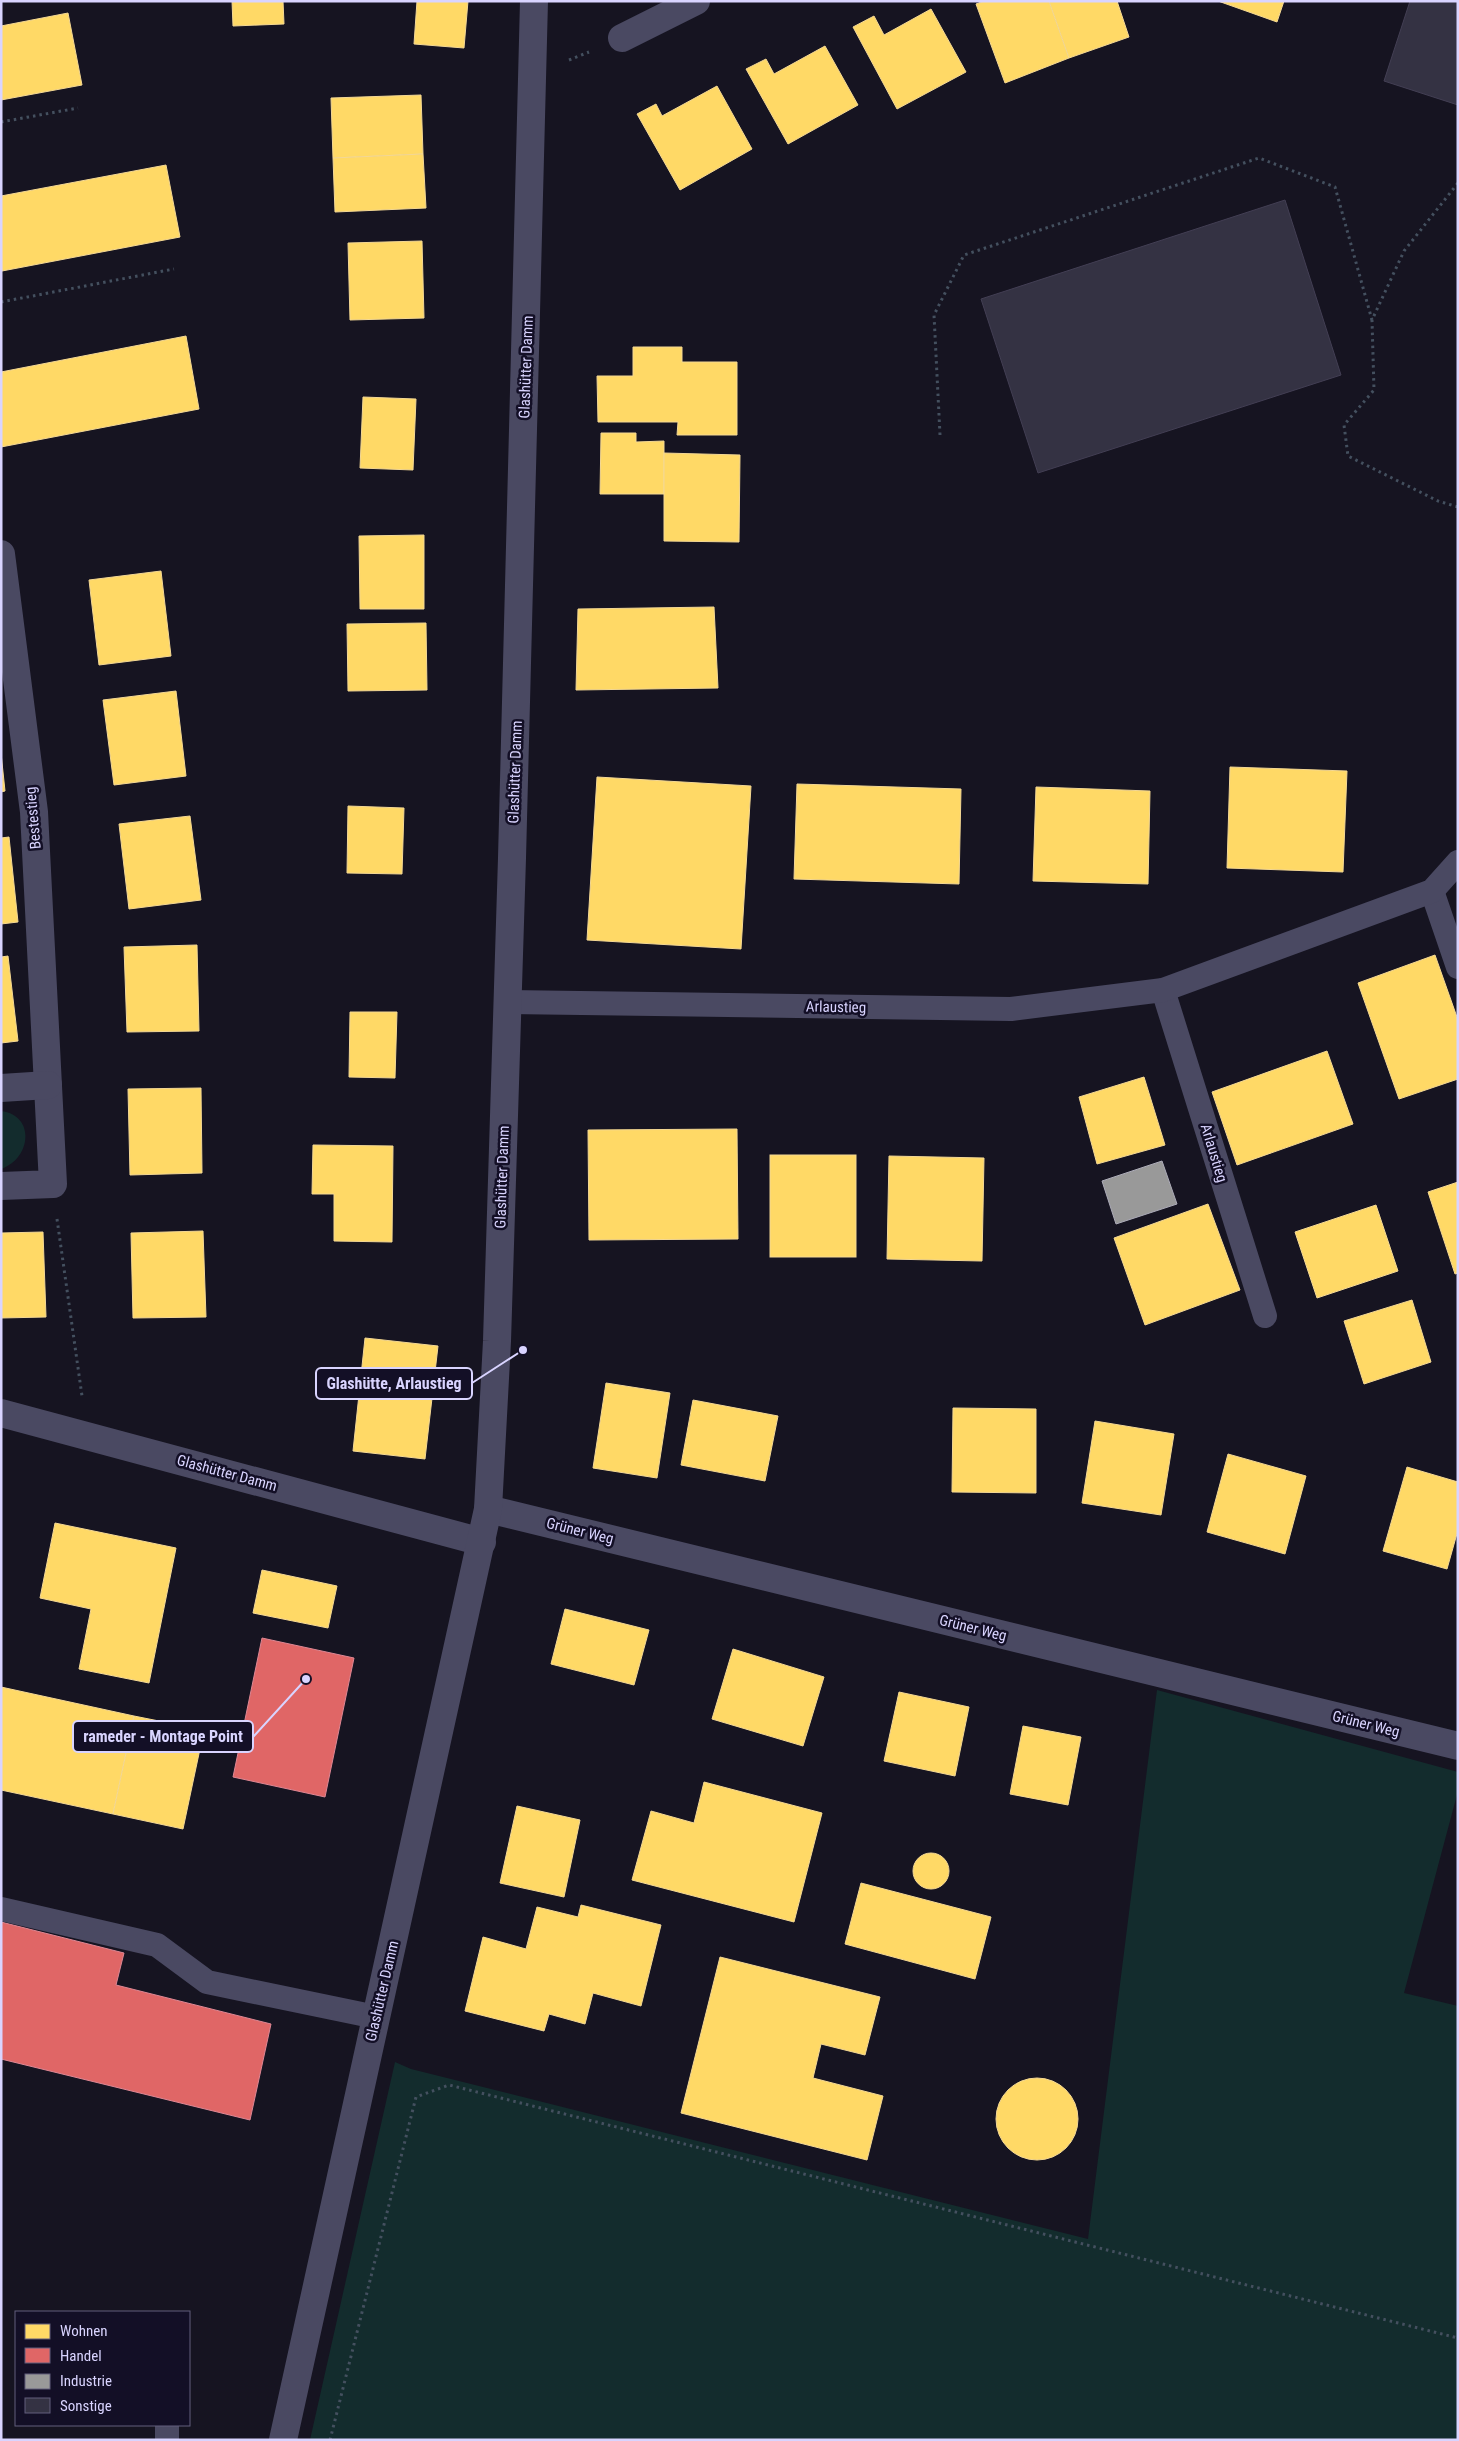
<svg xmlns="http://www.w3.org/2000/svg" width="1459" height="2441" font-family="'Roboto Condensed',sans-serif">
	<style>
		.green { fill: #132c2d }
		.homes { fill: #ffd966; stroke: #f4d894 }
		.shops { fill: #e06666; stroke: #de8794 }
		.industry { fill: #999; stroke: #acabb8 }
		.building { fill: #343243; stroke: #433f54 }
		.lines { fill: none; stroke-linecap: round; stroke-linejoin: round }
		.path { stroke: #44505f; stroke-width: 3; stroke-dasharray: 2.5 4; stroke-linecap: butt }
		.service { stroke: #4a4962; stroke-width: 24 }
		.minor { stroke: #4a4962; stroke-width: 28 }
		.tertiary { stroke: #4a4962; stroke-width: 28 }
		.labels { text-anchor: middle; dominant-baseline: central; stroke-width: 5; stroke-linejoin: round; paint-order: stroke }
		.street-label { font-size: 15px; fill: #d9d4ff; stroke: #130f26 }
		.leader { fill: none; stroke: #d9d4ff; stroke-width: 2 }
		.callout-dot { fill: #d9d4ff; stroke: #130f26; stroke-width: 2 }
		.callout { fill: #130f26; stroke: #d9d4ff; stroke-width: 2 }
		.callout-label { font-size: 16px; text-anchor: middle; font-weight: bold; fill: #d9d4ff }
	</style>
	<rect width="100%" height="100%" fill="#161421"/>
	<g class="green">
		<path d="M1 1111C35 1115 32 1158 1 1169Z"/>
		<polygon points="1157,1690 1458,1772 1458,1791 1404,1993 1458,2006 1458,2440 310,2440 395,2062 411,2069 1088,2239"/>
	</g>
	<g class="homes">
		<polygon points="232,1 283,1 284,24 233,26"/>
		<polygon points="417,1 468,1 464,48 414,44"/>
		<polygon points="984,1 1049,1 1069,58 1005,83 976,4"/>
		<polygon points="1049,1 1117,1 1129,37 1069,58"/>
		<polygon points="1218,1 1284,1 1277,22"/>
		<polygon points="931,9 966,72 897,109 853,27 874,16 884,35"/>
		<polygon points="68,13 82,85 1,100 1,26"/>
		<polygon points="825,46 858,105 788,144 746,69 766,59 774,74"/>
		<polygon points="717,86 752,149 680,190 637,114 656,104 662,116"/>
		<polygon points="421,95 423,154 333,158 331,98"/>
		<polygon points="423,154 426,208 335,212 333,158"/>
		<polygon points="166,165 180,237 2,271 1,196"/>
		<polygon points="422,241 424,318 350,320 348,243"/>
		<polygon points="186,336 199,409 1,447 1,372"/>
		<polygon points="633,347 682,347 682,362 737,362 737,435 677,435 678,422 598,422 597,376 633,376"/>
		<polygon points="363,397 416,399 413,470 360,468"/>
		<polygon points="601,433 636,433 636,442 664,441 664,494 600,494"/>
		<polygon points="664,453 740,455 739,542 664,541"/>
		<polygon points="424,535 424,609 360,609 359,536"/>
		<polygon points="161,571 171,656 99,665 89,580"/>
		<polygon points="714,607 718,688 576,690 578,609"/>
		<polygon points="426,623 427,690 348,691 347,624"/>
		<polygon points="176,691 186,776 114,785 103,700"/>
		<polygon points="1,753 5,791 1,792"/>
		<polygon points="1230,767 1347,771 1343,872 1227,868"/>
		<polygon points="597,777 751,786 741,949 587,940"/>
		<polygon points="797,784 961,789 959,884 794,879"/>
		<polygon points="1036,787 1150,791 1148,884 1033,881"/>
		<polygon points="348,806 404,808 402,874 347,873"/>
		<polygon points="190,816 201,900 129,909 119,824"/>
		<polygon points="9,837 18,922 1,924 1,838"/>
		<polygon points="197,945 199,1031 127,1032 124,947"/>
		<polygon points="1435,955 1458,1020 1458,1079 1399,1099 1358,983"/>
		<polygon points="8,956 18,1041 1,1043 1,957"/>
		<polygon points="350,1012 397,1012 395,1078 349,1077"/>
		<polygon points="1327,1051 1353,1124 1237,1165 1212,1092"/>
		<polygon points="1144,1077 1165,1145 1097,1164 1079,1097"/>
		<polygon points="201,1088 202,1173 130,1175 128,1089"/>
		<polygon points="737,1129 738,1239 589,1240 588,1130"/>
		<polygon points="313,1145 393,1146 392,1242 334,1241 334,1194 312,1194"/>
		<rect x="770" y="1155" width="86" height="102"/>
		<polygon points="889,1156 984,1158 982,1261 887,1259"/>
		<polygon points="1458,1182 1458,1273 1455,1274 1428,1192"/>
		<polygon points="1208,1204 1240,1290 1145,1325 1114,1238"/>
		<polygon points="1376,1205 1398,1271 1317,1298 1295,1232"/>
		<polygon points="203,1231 206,1317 133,1318 131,1233"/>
		<polygon points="43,1232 46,1317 1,1318 1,1233"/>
		<polygon points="1412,1300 1431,1362 1364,1384 1344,1321"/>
		<polygon points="365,1338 438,1346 425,1459 353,1451"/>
		<polygon points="606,1383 670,1393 657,1478 593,1468"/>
		<polygon points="693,1400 778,1416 765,1481 681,1465"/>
		<polygon points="953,1408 1036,1409 1036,1493 952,1492"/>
		<polygon points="1095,1421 1174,1434 1161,1515 1082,1503"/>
		<polygon points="1228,1454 1306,1476 1285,1554 1207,1532"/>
		<polygon points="1407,1467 1458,1482 1458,1530 1447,1569 1383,1551"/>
		<polygon points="55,1523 176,1548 149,1683 79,1669 91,1609 40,1598"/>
		<polygon points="262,1570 337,1586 328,1628 253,1613"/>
		<polygon points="565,1609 649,1630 634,1685 551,1664"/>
		<polygon points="733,1649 824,1677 803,1746 712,1719"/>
		<polygon points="1,1687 134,1716 113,1814 1,1790"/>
		<polygon points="899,1692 969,1707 955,1776 884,1761"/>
		<polygon points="134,1716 204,1730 183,1829 113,1814"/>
		<polygon points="1023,1726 1081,1737 1068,1805 1010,1794"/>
		<polygon points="704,1782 822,1813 794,1922 632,1880 651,1811 694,1823"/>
		<polygon points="517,1806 580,1820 564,1897 500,1883"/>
		<circle cx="931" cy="1871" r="18"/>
		<polygon points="861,1883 991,1917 975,1979 845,1944"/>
		<polygon points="581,1905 661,1925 641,2006 593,1993 585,2024 549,2014 544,2031 465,2011 483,1937 526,1949 537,1907 578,1917"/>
		<polygon points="720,1957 880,1997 865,2055 821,2044 813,2078 883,2096 867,2160 681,2113"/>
		<circle cx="1037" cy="2119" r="41"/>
	</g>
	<g class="shops">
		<polygon points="262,1638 354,1658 325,1797 233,1777"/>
		<polygon points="1,1922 124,1953 116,1985 271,2024 250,2120 1,2059"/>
	</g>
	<polygon class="industry" points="1162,1161 1177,1204 1116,1224 1102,1181"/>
	<g class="building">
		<polygon points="1410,1 1458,1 1458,105 1384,81"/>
		<polygon points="1285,200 1341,375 1038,473 981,299"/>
	</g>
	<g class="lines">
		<g class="path">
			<polyline points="569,60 589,52"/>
			<polyline points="1,122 78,108"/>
			<polyline points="1458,183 1404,251 1372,320 1374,390 1344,425 1348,456 1438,501 1458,507"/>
			<polyline points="1,302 174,269"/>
			<polyline points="940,435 934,315 964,255 1259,158 1335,187 1372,320"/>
			<polyline points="57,1219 82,1396"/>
			<polyline points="330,2440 416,2097 449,2085 1458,2338"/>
		</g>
		<g class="service">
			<polyline points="1432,891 1458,967"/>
			<polyline points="1163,990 1265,1316"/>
			<polyline points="508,1002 1011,1009 1163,990 1432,891 1458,862"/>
			<polyline points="1,1909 157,1945 207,1982 376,2017"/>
			<polyline points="167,2425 167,2440"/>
		</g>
		<g class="minor">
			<polyline points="622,38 696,1"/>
			<polyline points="1,554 34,812 53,1184 1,1186"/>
			<polyline points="1,1088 48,1085"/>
			<polyline points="1,1413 482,1542"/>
			<polyline points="488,1509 1458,1746"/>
		</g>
		<polyline class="tertiary" points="283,2440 488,1509 497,1341 512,858 534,1"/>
	</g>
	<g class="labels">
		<g class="street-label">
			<text transform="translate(526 367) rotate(-88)">Glashütter Damm</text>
			<text transform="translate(515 772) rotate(-88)">Glashütter Damm</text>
			<text transform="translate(33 818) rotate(-95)">Bestestieg</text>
			<text transform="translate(836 1007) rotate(1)">Arlaustieg</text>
			<text transform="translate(1214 1153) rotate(73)">Arlaustieg</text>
			<text transform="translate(502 1177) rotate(-88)">Glashütter Damm</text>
			<text transform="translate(227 1473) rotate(15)">Glashütter Damm</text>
			<text transform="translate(580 1531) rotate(14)">Grüner Weg</text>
			<text transform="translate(973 1628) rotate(14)">Grüner Weg</text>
			<text transform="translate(1366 1724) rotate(14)">Grüner Weg</text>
			<text transform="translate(382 1991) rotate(-77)">Glashütter Damm</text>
		</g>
	</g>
	<path class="leader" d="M523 1350L472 1383M306 1679L253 1737"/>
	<g class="callout-dot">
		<circle cx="523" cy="1350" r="5"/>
		<circle cx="306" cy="1679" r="5"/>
	</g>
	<g class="callout">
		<rect x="316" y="1368" width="156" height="31" rx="5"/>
		<rect x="73" y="1721" width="180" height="31" rx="5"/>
	</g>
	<g class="callout-label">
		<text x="394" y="1389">Glashütte, Arlaustieg</text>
		<text x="163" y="1742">rameder - Montage Point</text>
	</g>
	<rect width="1459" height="2441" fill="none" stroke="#d9d4ff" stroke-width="5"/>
	<rect x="15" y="2311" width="175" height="115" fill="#130f26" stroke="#625e7d"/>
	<rect x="25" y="2324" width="25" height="15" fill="#ffd966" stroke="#625e7d"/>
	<text x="60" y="2336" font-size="15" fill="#d9d4ff">Wohnen</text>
	<rect x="25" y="2348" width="25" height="15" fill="#e06666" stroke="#625e7d"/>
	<text x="60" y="2361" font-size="15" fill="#d9d4ff">Handel</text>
	<rect x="25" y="2374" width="25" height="15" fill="#999999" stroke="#625e7d"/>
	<text x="60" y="2386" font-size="15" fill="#d9d4ff">Industrie</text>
	<rect x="25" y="2398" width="25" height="15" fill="#343243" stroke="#625e7d"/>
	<text x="60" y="2411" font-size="15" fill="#d9d4ff">Sonstige</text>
</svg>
